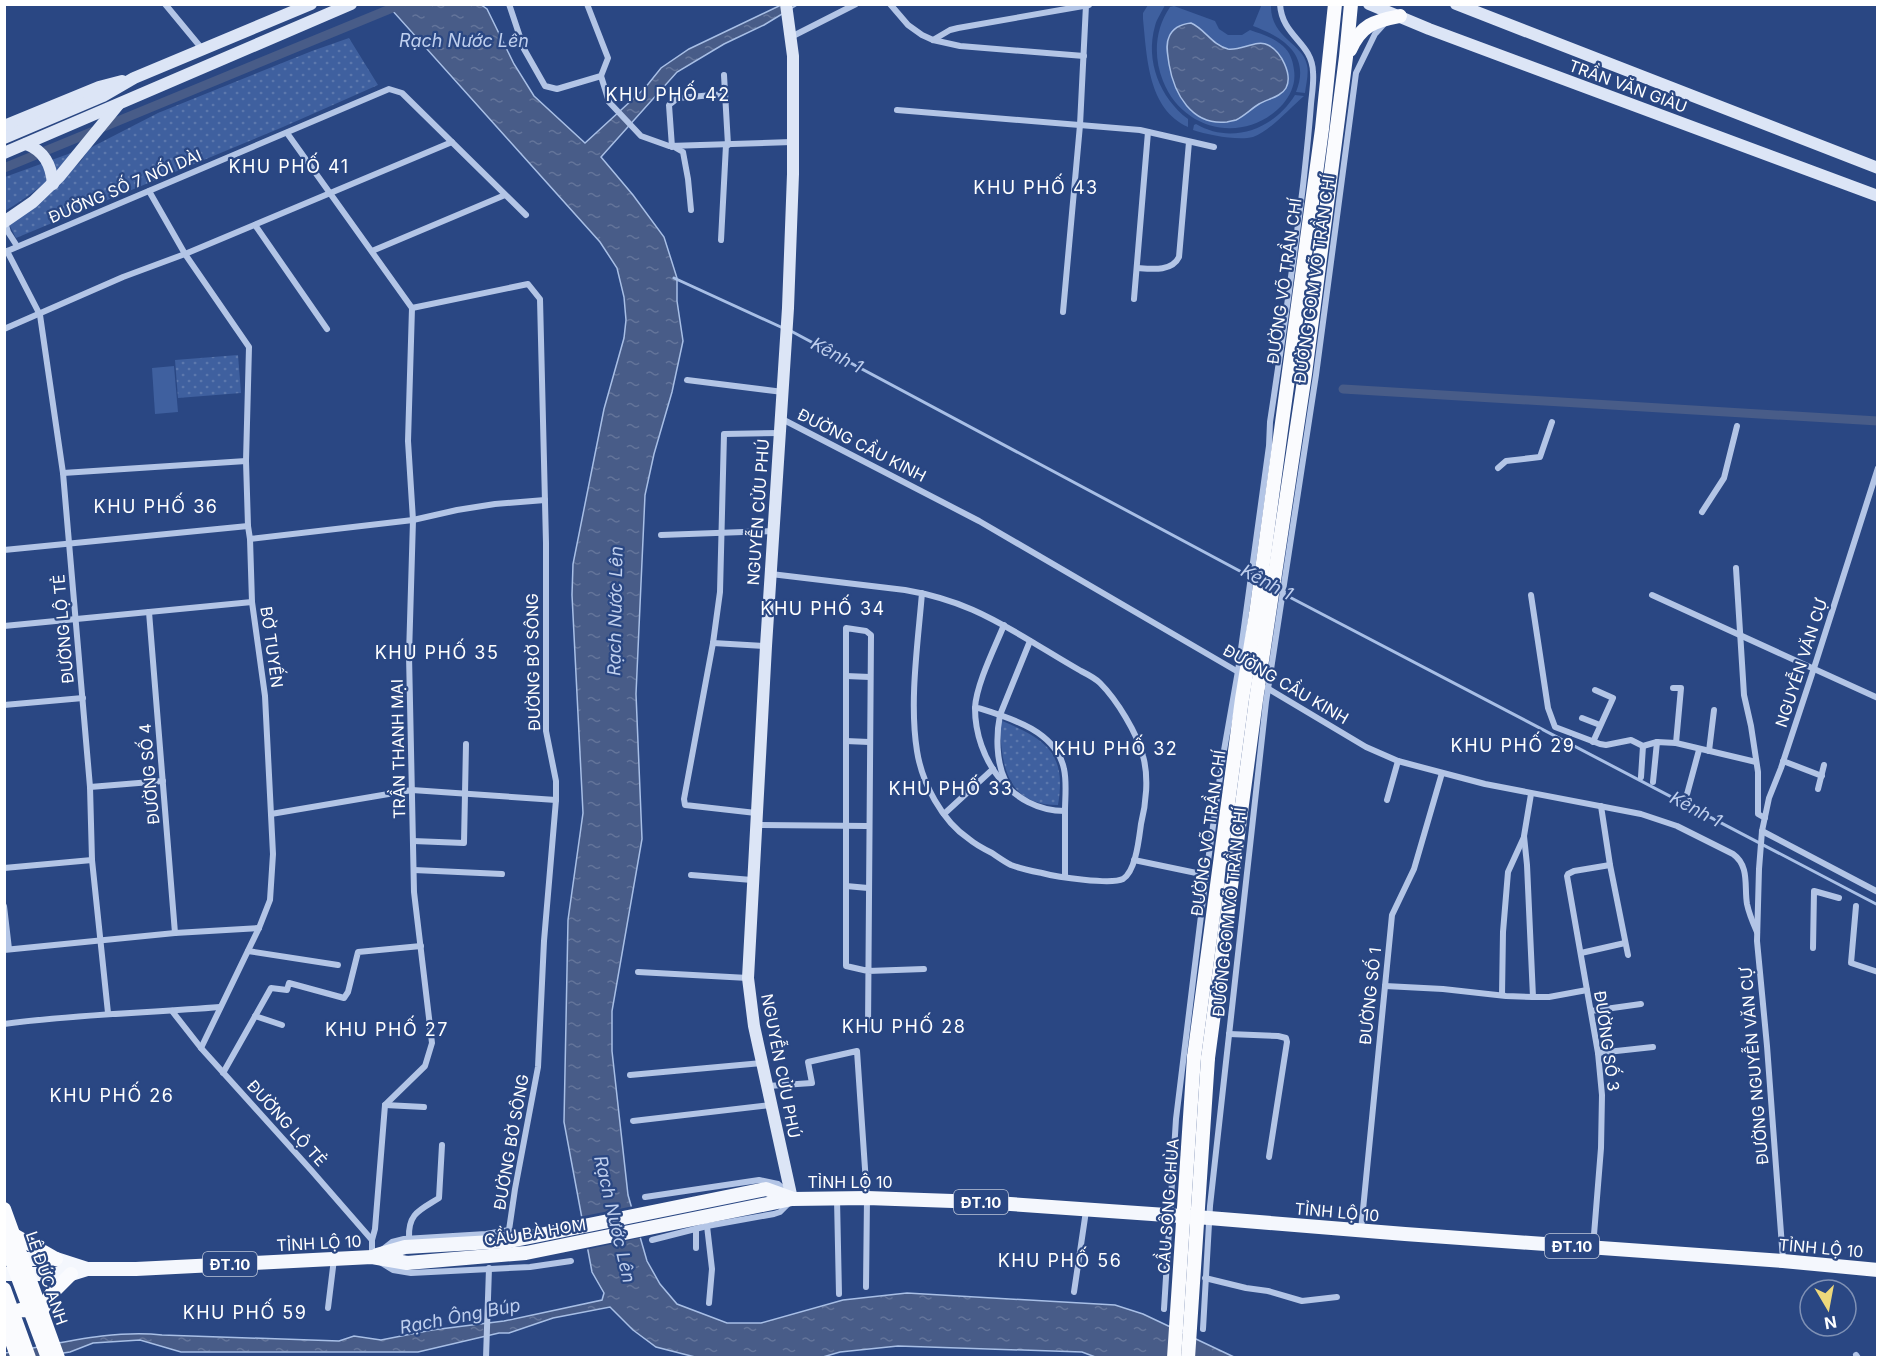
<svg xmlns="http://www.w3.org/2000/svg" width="1882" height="1362" font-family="Inter,sans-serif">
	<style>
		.grass { fill: #3f609f }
		.park { fill: url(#park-dots) }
		.water { fill: url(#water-ripples); stroke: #a8bfe6; stroke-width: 1.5 }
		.pier { fill: #2a4783 }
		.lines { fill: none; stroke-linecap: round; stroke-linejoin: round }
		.stream { stroke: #a8bfe6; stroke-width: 3 }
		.canal { stroke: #485c88; stroke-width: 9 }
		.minor { stroke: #b3c5e6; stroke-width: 6 }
		.secondary { stroke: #dce5f6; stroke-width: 12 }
		.primary { stroke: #f4f7fd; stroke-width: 14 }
		.trunk { stroke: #fafbfe; stroke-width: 14 }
		.trunk-bridge { stroke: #fafbfe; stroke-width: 14 }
		.labels { text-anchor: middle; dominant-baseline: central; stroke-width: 4.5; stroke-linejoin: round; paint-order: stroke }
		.shield { fill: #2a4783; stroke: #bfc8da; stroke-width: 1.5 }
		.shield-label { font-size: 15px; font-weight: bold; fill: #fff }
		.street-label { font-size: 16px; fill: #fff; stroke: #2a4783 }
		.water-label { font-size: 18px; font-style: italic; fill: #bfcfee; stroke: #2a4783 }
		.neighbourhood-label { font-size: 18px; letter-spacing: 1.5px; fill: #fff; stroke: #2a4783 }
	</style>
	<defs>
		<pattern id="park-dots" width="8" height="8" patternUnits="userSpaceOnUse" patternTransform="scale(1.5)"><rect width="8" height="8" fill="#3f609f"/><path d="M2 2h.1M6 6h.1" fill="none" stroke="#5c78ad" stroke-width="1.8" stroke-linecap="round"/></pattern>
		<pattern id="water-ripples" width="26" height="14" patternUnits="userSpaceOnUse" patternTransform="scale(1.5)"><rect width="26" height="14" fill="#485c88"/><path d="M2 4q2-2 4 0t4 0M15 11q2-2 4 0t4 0" fill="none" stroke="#63749a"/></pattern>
	</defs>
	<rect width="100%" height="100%" fill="#2a4783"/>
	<g class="grass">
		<path d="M1262 4 1271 5C1270 38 1303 43 1307 65 1309 73 1306 84 1305 93L1296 92C1311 55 1283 37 1253 26Z"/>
		<path d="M1148 5H1165C1162 12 1157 18 1155 26 1145 61 1160 98 1188 119V127C1148 109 1147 58 1143 19V13Z"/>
		<path d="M1174 6 1215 21 1219 29 1228 35H1242L1250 30C1261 34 1273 37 1283 46 1290 52 1293 61 1294 70 1296 83 1291 94 1283 104 1246 145 1183 132 1163 81 1153 56 1155 29 1170 7Z"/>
		<path d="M1295 95 1304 96C1290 108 1270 131 1253 137 1238 141 1208 135 1193 130L1194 125 1196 124C1232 145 1274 129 1295 95Z"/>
		<polygon points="174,366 178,412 155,414 152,368"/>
	</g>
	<g class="park">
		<polygon points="349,38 378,85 283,127 16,238 9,224 38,203 81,161 90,148 158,113 312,51"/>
		<path d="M71 153C61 174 25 199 5 211V177Z"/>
		<polygon points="238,355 241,393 178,398 175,360"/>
		<path d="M1000 720C1045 739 1067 752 1058 805 1005 805 1001 763 1000 720Z"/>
	</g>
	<g class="water">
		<path d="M480 4 487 9 514 64 534 96 585 143 645 88 661 68 689 49 781 5H797L764 25 724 44 677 72 601 157 633 195 664 237 677 278V301L683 341 672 392 654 454 645 495 636 694 642 839 612 1011V1051L628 1195 647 1261 660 1284 677 1304 727 1323H761L843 1300 907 1293 1115 1305 1143 1314 1234 1357 1098 1358 1082 1352 898 1346 840 1352 823 1357H695L656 1347 633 1330 610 1307 553 1318 509 1333H499L418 1352H181L140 1340 93 1343 70 1352 37 1357 5 1358V1353C54 1345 112 1329 162 1335L339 1341 354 1336 381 1340 432 1330 504 1321 602 1300 604 1293 592 1272 564 1122 568 920 583 813 572 595 573 564 604 409 624 338 626 320 624 297 617 268 600 242 391 9 390 5Z"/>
		<path d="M1191 23C1205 29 1212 45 1228 49 1241 51 1257 39 1268 45 1281 51 1293 75 1286 88 1281 97 1267 99 1259 104 1251 109 1244 116 1236 120 1233 121 1231 121 1227 122 1192 126 1174 94 1169 64 1168 55 1165 45 1169 37 1173 27 1182 24 1191 23Z"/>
	</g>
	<polygon class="pier" points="634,1206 644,1237 585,1250 579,1217"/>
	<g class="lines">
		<g class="stream">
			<polyline points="674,278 783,328"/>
			<polyline points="789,330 1251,577"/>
			<polyline points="1276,590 1878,905"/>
		</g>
		<g class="canal">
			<polyline points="4,168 402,4"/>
			<polyline points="1343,389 1878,421"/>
		</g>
		<g class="minor">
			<polyline points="165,4 203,50"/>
			<polyline points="509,4 524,49 545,86 557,89 601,76 608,58 587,4"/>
			<polyline points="890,4 908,25 922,35 933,40 960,46 1084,56"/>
			<polyline points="791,37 856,4"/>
			<polyline points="933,40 950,30 958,28 1089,5"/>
			<polyline points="724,75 728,145"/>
			<polyline points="601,76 609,102 641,136 669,146 792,142"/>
			<polyline points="897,110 1140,130 1214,147"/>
			<polyline points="287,133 412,308 408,441 413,520 409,655 414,892 432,1043 425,1066 385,1105 375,1229 372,1240"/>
			<polyline points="672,147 669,105 678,98 725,94"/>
			<polyline points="676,148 683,152 688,179 691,210"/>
			<polyline points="149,191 185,254 249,347 246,461 248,526 250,539 252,602 265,696 273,854 270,900 259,928 201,1048"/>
			<polyline points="5,222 8,232 17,246"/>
			<polyline points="255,225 327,329"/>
			<polyline points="721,240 726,145"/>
			<polyline points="7,251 40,315 63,473 90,787 92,860 108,1013"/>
			<polyline points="372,251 505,195"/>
			<polyline points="5,252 389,89 402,93 526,215"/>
			<path d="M1137 268C1151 269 1172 272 1179 257L1189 142"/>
			<polyline points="1134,299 1148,132"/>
			<polyline points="1063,312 1080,125 1086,5"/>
			<polyline points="4,329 123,277 185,254 452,142"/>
			<polyline points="687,380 783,392"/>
			<polyline points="782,419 979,521 1240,673"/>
			<polyline points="1498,468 1506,461 1540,457 1552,422"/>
			<polyline points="63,473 246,461"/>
			<polyline points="1702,512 1724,478 1737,426"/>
			<polyline points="661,535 773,531"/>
			<polyline points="250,539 413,520 457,510 495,504 545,500"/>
			<polyline points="4,550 248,526"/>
			<polyline points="1736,568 1744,695 1751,726 1758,772 1758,814 1765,818"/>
			<path d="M771 574 905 590C958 599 989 616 1034 643 1049 652 1065 662 1081 671 1087 674 1095 678 1100 683 1117 700 1137 733 1143 756 1149 777 1146 804 1141 824 1139 838 1136 871 1123 879 1111 885 1057 877 1042 873 1032 871 1021 869 1011 865 1005 862 998 857 992 853 984 849 976 845 969 839 942 821 922 783 917 751 909 702 918 642 922 593"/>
			<polyline points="1531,595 1548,708 1555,727 1600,744 1606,745 1631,740 1643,746 1657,742 1676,743 1756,762"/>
			<polyline points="1652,595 1878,698"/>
			<polyline points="149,612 175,933"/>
			<polyline points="4,626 252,602"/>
			<polyline points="713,643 766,646"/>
			<polyline points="846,676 870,677"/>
			<path d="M1267 688 1366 747 1398 761 1485 784 1641 814 1677 826 1733 854C1750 866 1744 887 1747 904 1749 914 1753 923 1757 932"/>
			<polyline points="1673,688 1681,688 1676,743"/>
			<polyline points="4,705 83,698"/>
			<path d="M975 707C1007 717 1056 730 1064 769 1067 782 1065 798 1065 811 1011 811 975 759 975 708 976 685 995 647 1004 625"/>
			<polyline points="1582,718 1600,725"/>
			<polyline points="846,741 869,742"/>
			<polyline points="1593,742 1613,698 1595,690"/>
			<polyline points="1709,751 1714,710"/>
			<polyline points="1783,761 1822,776"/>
			<polyline points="1641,777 1643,746"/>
			<path d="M1005 780C996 761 996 735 1000 715L1030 641"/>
			<polyline points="1653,782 1657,742"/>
			<polyline points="90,787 163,781"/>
			<polyline points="1818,789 1824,765"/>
			<polyline points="1531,794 1524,836 1527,865 1533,997"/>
			<polyline points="1686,798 1699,750"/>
			<polyline points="1387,800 1398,761"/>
			<polyline points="1601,806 1610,865 1628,955"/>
			<polyline points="756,813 685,805 684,799 713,643 720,592 724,434 781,433"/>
			<polyline points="271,814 412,790 556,800"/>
			<polyline points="944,814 993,769"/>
			<polyline points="756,825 867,826"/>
			<polyline points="1762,831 1878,892"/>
			<polyline points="413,841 464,843 466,744"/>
			<polyline points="1134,860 1206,875"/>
			<polyline points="4,868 92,860"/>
			<polyline points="414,870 502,874"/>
			<polyline points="691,875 752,880"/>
			<polyline points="1065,877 1065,811"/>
			<polyline points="846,886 868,888"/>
			<polyline points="4,906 9,949"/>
			<polyline points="1856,906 1851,963 1878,972"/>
			<polyline points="1813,948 1814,891 1839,898"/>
			<polyline points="4,950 175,933 259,928"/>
			<polyline points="248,951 338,965"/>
			<polyline points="1581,953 1625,943"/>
			<polyline points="638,972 748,978"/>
			<polyline points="1385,986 1443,989 1506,996 1533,997 1549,997 1587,990"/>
			<polyline points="1502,995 1503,932 1508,872 1524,837"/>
			<polyline points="172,1011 201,1048 311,1170 372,1240 372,1256"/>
			<polyline points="1591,1011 1641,1004"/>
			<polyline points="255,1016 282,1025"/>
			<path d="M4 1024C76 1014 148 1013 220 1007"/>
			<path d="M868 1029C868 898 869 767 871 635L866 631 846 628V966L868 971 924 969"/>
			<polyline points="1229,1034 1278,1036 1286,1038 1287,1042 1269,1157"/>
			<polyline points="1598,1053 1653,1047"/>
			<polyline points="223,1073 271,988 287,990 289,983 344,998 348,992 358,952 421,946"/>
			<polyline points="630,1075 762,1063"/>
			<polyline points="768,1086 812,1083 808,1062 857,1051 867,1198 866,1287"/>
			<polyline points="385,1105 424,1107"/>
			<polyline points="633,1121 771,1105"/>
			<polyline points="645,1197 759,1180 778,1184 788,1193"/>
			<polyline points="837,1199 839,1294"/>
			<polyline points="707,1226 712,1269 709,1303"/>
			<polyline points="1361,1230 1392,915 1414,869 1442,773"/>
			<path d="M409 1238C408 1213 420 1210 439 1198L442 1145"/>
			<polyline points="652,1240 707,1226 774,1214 780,1212 791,1201"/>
			<polyline points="1593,1247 1601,1148 1602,1095 1598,1053 1567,876 1568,874 1574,871 1610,865"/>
			<polyline points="696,1248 696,1229"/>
			<polyline points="383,1249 392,1242 404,1239 486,1234 509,1230 515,1189 538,1067 544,941 556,800 556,781 546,731 546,543 540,299 528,284 412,308"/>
			<polyline points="1783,1260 1767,1046 1757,941 1759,869 1762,831 1769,798 1781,768 1814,668 1878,468"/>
			<polyline points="380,1262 393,1270 411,1273 530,1267 571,1261"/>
			<polyline points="1205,1278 1246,1288 1268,1291 1302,1301 1337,1297"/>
			<polyline points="1074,1292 1086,1211"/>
			<polyline points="328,1308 334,1259"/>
			<path d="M1164 1309 1176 1119 1206 875 1223 756 1238 671 1269 446 1270 422C1282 344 1293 265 1303 186 1306 159 1309 131 1311 104 1312 93 1314 82 1313 72 1312 42 1282 37 1280 4"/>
			<polyline points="1203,1329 1210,1206 1266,702 1316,375 1356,73 1375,34 1384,24"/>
			<polyline points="1856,1355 1858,1358"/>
			<polyline points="486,1358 489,1268"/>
		</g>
		<g class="secondary">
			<polyline points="786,4 793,56 793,174 788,308 766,646 748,978 754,1026 792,1199"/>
			<polyline points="1369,4 1429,29 1878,196"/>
			<polyline points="1456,4 1878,168"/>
			<polyline points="4,126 99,87 122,81"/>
			<polyline points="4,138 103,96 134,78 311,4"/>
			<path d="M26 144C44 151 51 164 53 184"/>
			<polyline points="4,153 351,4"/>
			<polyline points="4,222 33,202 59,177 118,105"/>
		</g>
		<g class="primary">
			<polyline points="377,1255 405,1247 510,1241 766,1189 791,1198"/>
			<polyline points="13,1259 56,1259 87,1269"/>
			<polyline points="4,1274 71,1274 87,1269 136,1269 372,1257 407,1263 526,1253 792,1199 867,1198 981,1202 1209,1218 1405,1234 1783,1261 1878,1270"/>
		</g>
		<g class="trunk">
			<path d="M1350 50C1361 25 1374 21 1400 16"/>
			<polyline points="1194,1057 1242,699 1256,614 1322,129 1335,4"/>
			<polyline points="1208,1058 1256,700 1305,374 1346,57 1351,4"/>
			<polyline points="4,1209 58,1358"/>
			<polyline points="14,1235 56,1259"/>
			<polyline points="4,1318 20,1310 41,1311 52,1293 71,1274"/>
			<polyline points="4,1320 18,1358"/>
		</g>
		<g class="trunk-bridge">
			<polyline points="4,1240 48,1358"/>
			<polyline points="4,1289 29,1358"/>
			<polyline points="1174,1358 1194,1057"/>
			<polyline points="1188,1358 1208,1058"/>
		</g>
	</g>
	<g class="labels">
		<g class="shield">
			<rect x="954" y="1190" width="54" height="24" rx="4.5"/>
			<rect x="1545" y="1234" width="54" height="24" rx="4.5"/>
			<rect x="203" y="1252" width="54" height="24" rx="4.5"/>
		</g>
		<g class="shield-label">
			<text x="981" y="1202">ĐT.10</text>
			<text x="1572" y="1246">ĐT.10</text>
			<text x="230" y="1264">ĐT.10</text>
		</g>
		<g class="street-label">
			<text transform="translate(1628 86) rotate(20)">TRẦN VĂN GIÀU</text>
			<text transform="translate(125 186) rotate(-23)">ĐƯỜNG SỐ 7 NỐI DÀI</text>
			<text transform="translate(1314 279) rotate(-82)">ĐƯỜNG GOM VÕ TRẦN CHÍ</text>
			<text transform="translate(1284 281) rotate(-82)">ĐƯỜNG VÕ TRẦN CHÍ</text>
			<text transform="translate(862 445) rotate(27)">ĐƯỜNG CẦU KINH</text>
			<text transform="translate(758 512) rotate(-86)">NGUYỄN CỬU PHÚ</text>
			<text transform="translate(63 629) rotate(-95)">ĐƯỜNG LỘ TẺ</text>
			<text transform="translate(272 647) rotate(82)">BỜ TUYẾN</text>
			<text transform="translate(533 662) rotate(-91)">ĐƯỜNG BỜ SÔNG</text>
			<text transform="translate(1801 663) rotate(-72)">NGUYỄN VĂN CỰ</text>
			<text transform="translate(1286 684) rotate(30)">ĐƯỜNG CẦU KINH</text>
			<text transform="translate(398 749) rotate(-91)">TRẦN THANH MẠI</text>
			<text transform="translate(149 774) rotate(-95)">ĐƯỜNG SỐ 4</text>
			<text transform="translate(1208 833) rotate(-82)">ĐƯỜNG VÕ TRẦN CHÍ</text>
			<text transform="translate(1229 912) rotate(-84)">ĐƯỜNG GOM VÕ TRẦN CHÍ</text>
			<text transform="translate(1370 996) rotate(-84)">ĐƯỜNG SỐ 1</text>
			<text transform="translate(1607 1041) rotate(82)">ĐƯỜNG SỐ 3</text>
			<text transform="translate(781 1066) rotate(79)">NGUYỄN CỬU PHÚ</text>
			<text transform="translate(1754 1066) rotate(-95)">ĐƯỜNG NGUYỄN VĂN CỰ</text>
			<text transform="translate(287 1123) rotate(48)">ĐƯỜNG LỘ TẺ</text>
			<text transform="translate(511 1142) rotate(-80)">ĐƯỜNG BỜ SÔNG</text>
			<text x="850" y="1182">TỈNH LỘ 10</text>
			<text transform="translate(1168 1206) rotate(-86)">CẦU SÔNG CHÙA</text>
			<text transform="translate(1337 1212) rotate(5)">TỈNH LỘ 10</text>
			<text transform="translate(535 1232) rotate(-9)">CẦU BÀ HOM</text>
			<text transform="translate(319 1243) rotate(-3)">TỈNH LỘ 10</text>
			<text transform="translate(1821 1248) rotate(5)">TỈNH LỘ 10</text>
			<text transform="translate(47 1278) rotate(71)">LÊ ĐỨC ANH</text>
		</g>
		<g class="water-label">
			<text x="464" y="40">Rạch Nước Lên</text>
			<text transform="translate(837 355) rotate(28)">Kênh 1</text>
			<text transform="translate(1267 582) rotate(28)">Kênh 1</text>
			<text transform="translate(615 611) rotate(-89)">Rạch Nước Lên</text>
			<text transform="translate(1696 809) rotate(28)">Kênh 1</text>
			<text transform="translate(615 1219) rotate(77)">Rạch Nước Lên</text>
			<text transform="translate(460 1316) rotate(-11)">Rạch Ông Búp</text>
		</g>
		<g class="neighbourhood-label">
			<text x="668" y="94">KHU PHỐ 42</text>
			<text x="289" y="166">KHU PHỐ 41</text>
			<text x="1036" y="187">KHU PHỐ 43</text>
			<text x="156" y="506">KHU PHỐ 36</text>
			<text x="823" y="608">KHU PHỐ 34</text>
			<text x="437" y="652">KHU PHỐ 35</text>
			<text x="1513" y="745">KHU PHỐ 29</text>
			<text x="1116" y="748">KHU PHỐ 32</text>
			<text x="951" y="788">KHU PHỐ 33</text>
			<text x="904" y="1026">KHU PHỐ 28</text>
			<text x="387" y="1029">KHU PHỐ 27</text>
			<text x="112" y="1095">KHU PHỐ 26</text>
			<text x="1060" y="1260">KHU PHỐ 56</text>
			<text x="245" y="1312">KHU PHỐ 59</text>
		</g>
	</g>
	<rect width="1882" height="1362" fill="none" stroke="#ffffff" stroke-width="12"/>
	<g transform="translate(1828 1308) rotate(170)"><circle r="28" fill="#2a4783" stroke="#7f91b5" stroke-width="1.5"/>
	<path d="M0-4.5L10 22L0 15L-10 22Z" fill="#edd87b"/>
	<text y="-9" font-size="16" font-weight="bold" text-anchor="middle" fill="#ffffff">N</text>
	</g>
</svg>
